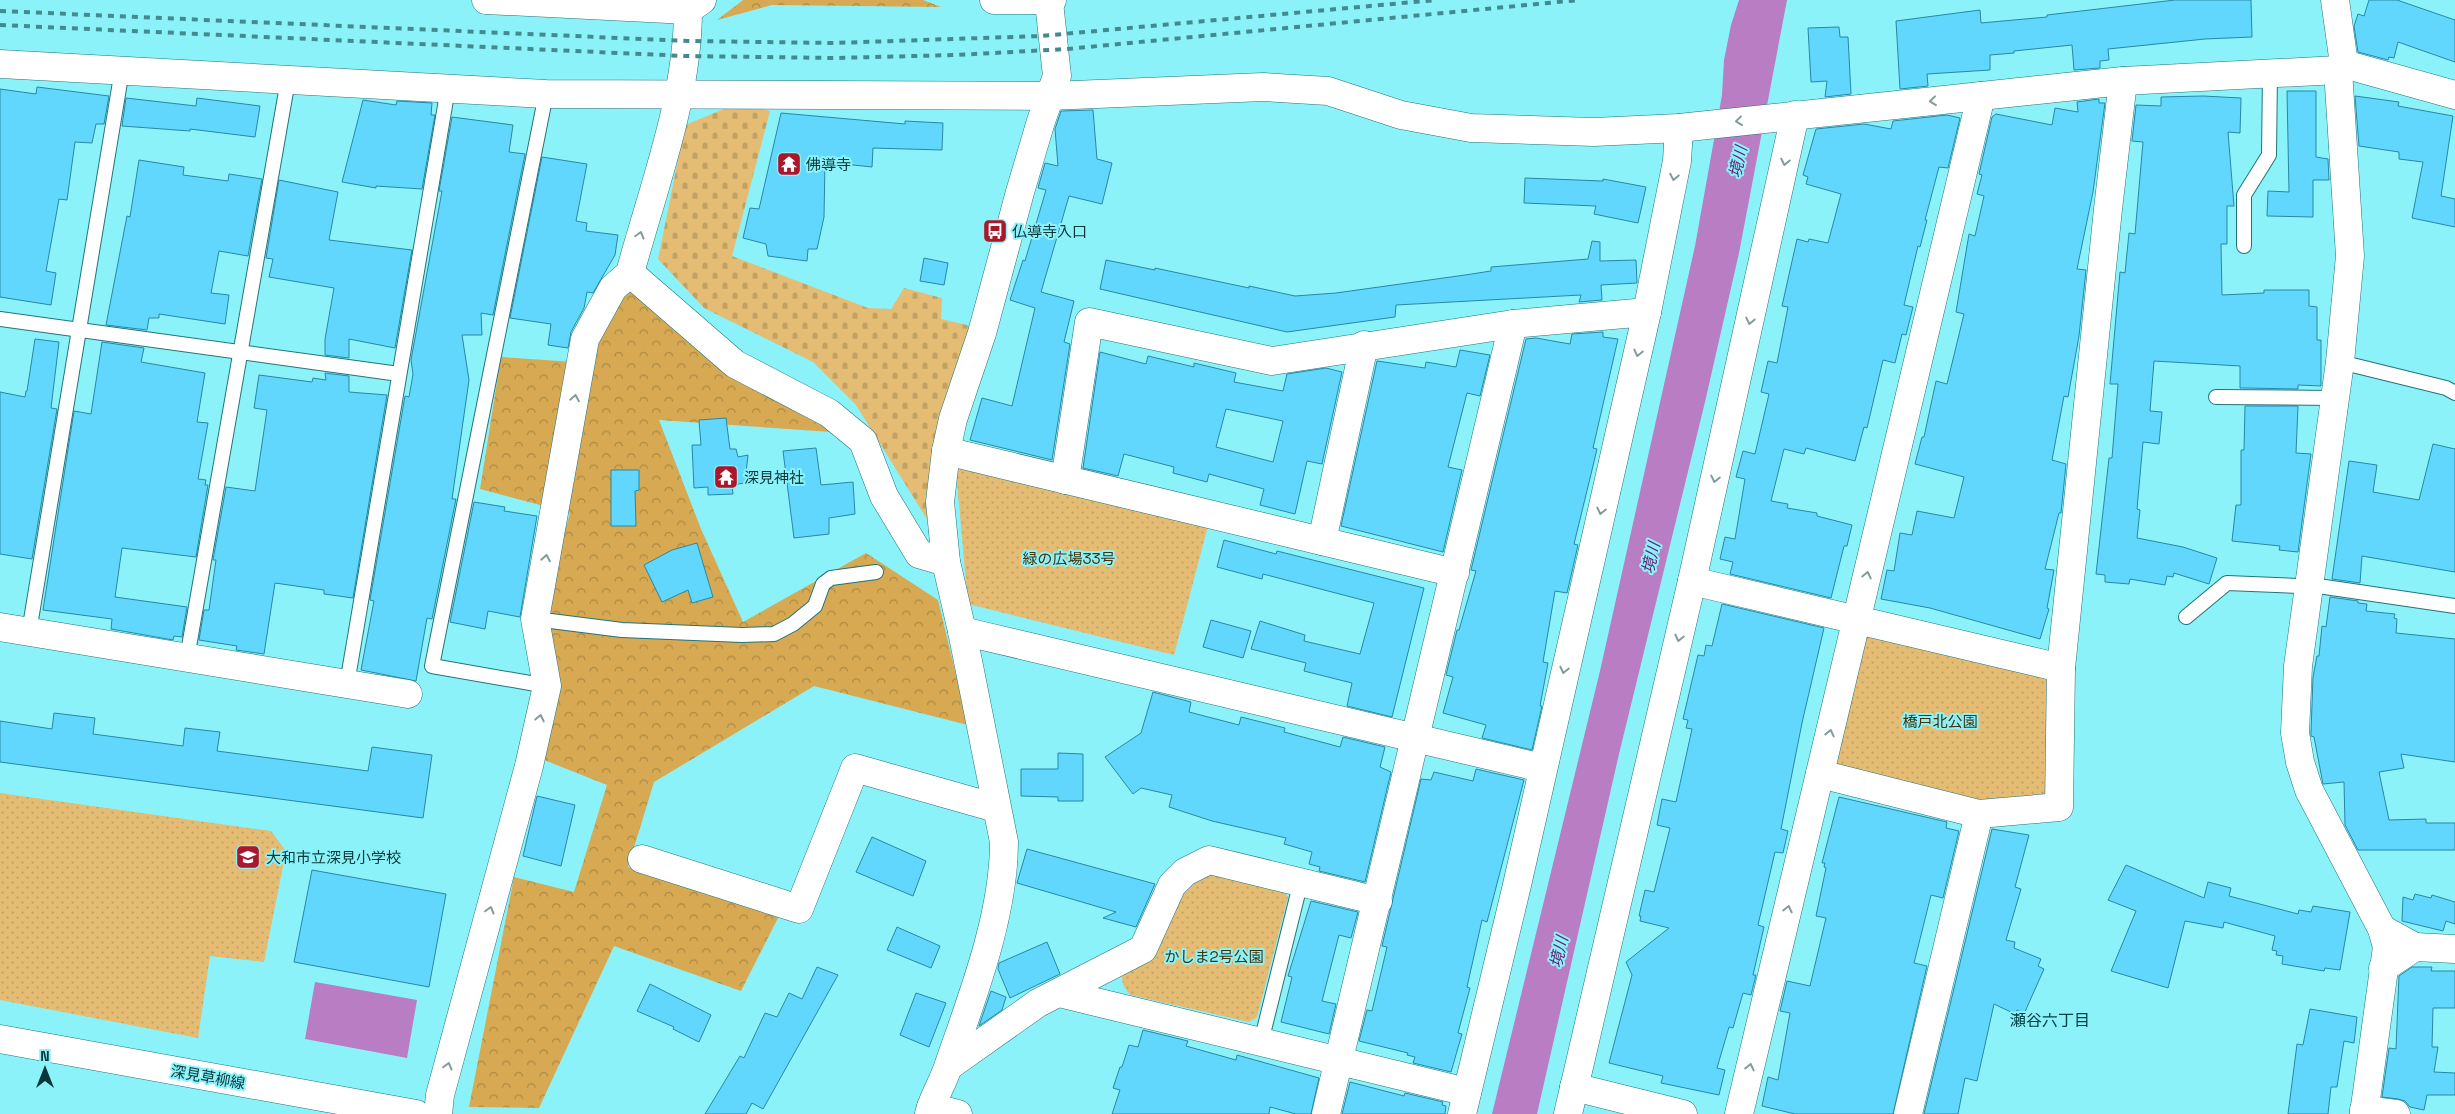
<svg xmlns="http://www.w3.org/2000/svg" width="2455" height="1114" font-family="'Space Grotesk','Noto Sans JP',sans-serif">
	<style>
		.forest { fill: url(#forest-crowns) }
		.cemetery { fill: url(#cemetery-stones) }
		.park { fill: url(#park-dots) }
		.water { fill: #b87dc2 }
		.building { fill: #62d7fd; stroke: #2788a4; fill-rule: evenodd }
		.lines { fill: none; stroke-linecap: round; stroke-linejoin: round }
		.lane-casing { stroke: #22747a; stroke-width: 16 }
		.street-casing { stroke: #22747a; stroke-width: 29 }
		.secondary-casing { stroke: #22747a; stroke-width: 29 }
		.lane { stroke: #fff; stroke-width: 14 }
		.street { stroke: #fff; stroke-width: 28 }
		.secondary { stroke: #fff; stroke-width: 28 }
		.rail { stroke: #438a90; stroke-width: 4; stroke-dasharray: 6 6; stroke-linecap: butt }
		.oneway { stroke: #849b9c }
		.labels { text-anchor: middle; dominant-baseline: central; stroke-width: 4; stroke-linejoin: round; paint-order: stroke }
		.poi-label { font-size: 15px; fill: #08373a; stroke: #8cf2fa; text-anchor: start }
		.park-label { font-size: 15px; fill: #43310a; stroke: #8cf2fa }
		.street-label { font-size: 15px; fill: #08373a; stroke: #8cf2fa }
		.water-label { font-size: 16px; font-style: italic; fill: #661d71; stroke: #8cf2fa }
		.neighbourhood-label { font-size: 16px; fill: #004044; stroke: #8cf2fa }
	</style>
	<defs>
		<pattern id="forest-crowns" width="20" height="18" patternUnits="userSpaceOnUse" patternTransform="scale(1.25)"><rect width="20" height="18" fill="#d6a952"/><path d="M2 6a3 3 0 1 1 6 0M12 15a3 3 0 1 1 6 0" fill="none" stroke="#ac8a45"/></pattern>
		<pattern id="cemetery-stones" width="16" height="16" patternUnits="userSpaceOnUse" patternTransform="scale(1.25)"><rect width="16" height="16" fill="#e4bc73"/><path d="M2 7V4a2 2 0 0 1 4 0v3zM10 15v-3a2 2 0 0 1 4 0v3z" fill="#c2a264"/></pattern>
		<pattern id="park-dots" width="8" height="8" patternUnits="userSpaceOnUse" patternTransform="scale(1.25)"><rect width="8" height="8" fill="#e4bc73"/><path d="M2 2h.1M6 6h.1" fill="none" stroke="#c2a264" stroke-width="1.8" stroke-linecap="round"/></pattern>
	</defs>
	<rect width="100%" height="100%" fill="#8cf2fa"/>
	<g class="forest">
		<polygon points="743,0 923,0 941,7 772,5 717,20"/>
		<polygon points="631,288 763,394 846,433 659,420 701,529 743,622 866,553 938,600 968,725 814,686 654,782 628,867 779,916 741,991 614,946 539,1108 469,1107 514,877 574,892 607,785 534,756 540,619 570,513 480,489 501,357 589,363 610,316"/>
	</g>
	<polygon class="cemetery" points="736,104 770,111 732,256 868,308 891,309 904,288 942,298 941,319 975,327 935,532 856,405 813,362 704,308 658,259 685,125"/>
	<g class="park">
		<polygon points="955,460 1209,522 1174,655 968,604"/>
		<polygon points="1867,628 2046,674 2053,689 2048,794 1989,807 1836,770 1834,753"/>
		<polygon points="0,793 271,831 286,851 264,962 210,956 198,1038 0,1000"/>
		<path d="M1205 870 1281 888 1288 897 1257 1017 1249 1022 1131 995C1124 989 1120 981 1123 971L1185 881Z"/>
	</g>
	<g class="water">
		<polygon points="1739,0 1787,0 1739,253 1705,402 1619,754 1537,1114 1492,1114 1600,671 1695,246 1722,95 1724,60 1731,25"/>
		<polygon points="315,982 417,1000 407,1058 305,1039"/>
	</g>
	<g class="building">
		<polygon points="2175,0 2251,0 2252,37 2205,39 2108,49 2109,60 2100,61 2100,68 2074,70 2072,45 2014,51 2014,53 1990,55 1990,70 1927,74 1928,86 1900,89 1896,21 1980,10 1981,23 2047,17 2047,15"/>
		<polygon points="2369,0 2397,0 2455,20 2455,62 2398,42 2394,58 2389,57 2388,60 2358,52 2354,26 2358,14 2364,16"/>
		<polygon points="1839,27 1840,37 1848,37 1851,94 1825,97 1827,81 1811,82 1808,28"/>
		<polygon points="37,87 109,96 104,124 96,124 92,143 75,142 67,200 59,199 46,271 56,273 51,305 0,297 0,89 36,94"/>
		<polygon points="2287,91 2316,91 2316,157 2328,159 2329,180 2313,180 2313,217 2267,216 2268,191 2289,192"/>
		<polygon points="2203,96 2241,98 2240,133 2228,132 2234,206 2227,206 2227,244 2221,244 2222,295 2264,293 2264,290 2309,290 2309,306 2317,307 2317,340 2321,340 2321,386 2298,385 2298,389 2245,388 2240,388 2240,366 2154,361 2150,411 2162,412 2159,444 2143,442 2137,509 2140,510 2137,538 2183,547 2217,558 2209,584 2174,573 2173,577 2167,576 2165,585 2130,579 2129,584 2105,582 2105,575 2096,574 2109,458 2112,458 2118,384 2110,384 2120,272 2125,273 2129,233 2135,234 2143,142 2132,141 2136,105 2161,106 2161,97"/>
		<polygon points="2355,96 2399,102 2398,106 2453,116 2441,196 2455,199 2455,227 2412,218 2423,162 2399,159 2399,152 2359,146"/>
		<polygon points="126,98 196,106 197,98 260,106 255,137 190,129 190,131 122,126"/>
		<polygon points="2099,99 2099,103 2105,103 2100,140 2093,192 2077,269 2086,270 2079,336 2068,397 2064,396 2052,460 2066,464 2061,513 2059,513 2045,569 2054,570 2047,608 2049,609 2040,639 1930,608 1881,599 1887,570 1894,571 1900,533 1912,535 1917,511 1954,518 1964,477 1915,464 1922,437 1924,437 1936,381 1947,384 1964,314 1956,312 1969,234 1975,236 1984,196 1977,194 1982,175 1979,174 1992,117 1996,114 2052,125 2055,108 2078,112 2077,102"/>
		<polygon points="363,100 396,105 397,101 432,103 431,115 435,115 422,189 376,186 376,188 342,182"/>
		<polygon points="1093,110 1097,159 1112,163 1102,204 1069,196 1041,292 1074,301 1064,342 1070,344 1052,460 970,440 982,398 1012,406 1035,308 1010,300 1023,260 1025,261 1046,190 1038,188 1045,163 1058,166 1055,129 1061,111"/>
		<polygon points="781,113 905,124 905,121 943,123 942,150 873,148 872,167 825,162 824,217 817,249 808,249 807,261 768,256 766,244 743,238 750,208 759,209"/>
		<polygon points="1947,115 1960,118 1948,168 1939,167 1925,220 1927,220 1920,247 1918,246 1904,305 1913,307 1906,335 1902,334 1895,363 1883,360 1867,428 1864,427 1855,461 1806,448 1804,454 1784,449 1771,501 1788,504 1787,508 1817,513 1817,516 1852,525 1847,546 1844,546 1831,598 1730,574 1733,562 1720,559 1725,537 1735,539 1745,479 1736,477 1743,451 1755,454 1769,394 1761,392 1768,361 1777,363 1788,307 1782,306 1797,239 1808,242 1809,239 1828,243 1841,194 1806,184 1808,177 1803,175 1816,129 1864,124 1891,129 1893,121"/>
		<polygon points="452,117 513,125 509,152 525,154 493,315 481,313 482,335 462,335 469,380 452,499 456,499 432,619 427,618 416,681 361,670 374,601 370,600 405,396 409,397 413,374 411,360 442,191 439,191"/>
		<polygon points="542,157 587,164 576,221 587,223 586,231 618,235 615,255 593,293 587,292 584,308 571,332 568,348 548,345 551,324 510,318"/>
		<polygon points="139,160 184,167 183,175 228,181 229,174 262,179 248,256 219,251 211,293 229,295 225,324 159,314 159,318 149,318 147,330 106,325 127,216 130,217"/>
		<polygon points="1525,178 1603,181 1603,179 1646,187 1638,223 1594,214 1596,206 1524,203"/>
		<polygon points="279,180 338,192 329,240 412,250 395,348 349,339 349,358 325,355 325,339 334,288 269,277 273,259 266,258"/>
		<polygon points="1592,241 1600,242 1600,261 1636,260 1637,283 1601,285 1602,300 1579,302 1581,295 1396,305 1395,317 1287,332 1100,289 1106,260 1155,270 1155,268 1249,288 1249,286 1295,296 1336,293 1465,275 1491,271 1491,267 1588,259"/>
		<polygon points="924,258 948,263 944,285 920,281"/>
		<polygon points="1603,332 1603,337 1618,339 1593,448 1597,449 1592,470 1574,544 1578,545 1567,593 1555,591 1543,662 1548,663 1540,706 1542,706 1532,750 1482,738 1486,725 1443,713 1453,677 1446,675 1457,630 1459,630 1476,571 1471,570 1526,339 1536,338 1570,344 1572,334"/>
		<polygon points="35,339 59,342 51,408 57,409 32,559 0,554 0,392 25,397 26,391 27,391"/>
		<polygon points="102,342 144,348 141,362 205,373 197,422 208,423 198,479 206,480 205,485 208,485 196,557 122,548 115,597 187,607 182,637 174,636 173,640 111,629 112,619 43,610 74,411 91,414"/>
		<polygon points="1460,350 1490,355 1480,396 1467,393 1448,467 1462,470 1443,552 1341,526 1377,361 1425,368 1426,362 1456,367"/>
		<path d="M1100 352 1146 364 1148 356 1194 367V363L1236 373 1234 382 1283 391 1287 374 1326 368 1342 372 1322 464 1307 461 1295 514 1260 505 1264 489 1209 474 1207 482 1173 473 1174 467 1124 454 1118 476 1083 468ZM1226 409 1283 421 1273 462 1216 447Z"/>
		<polygon points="325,373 349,376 349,392 387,395 353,598 324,594 324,590 275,583 264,654 236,650 237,646 199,640 204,610 209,610 216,560 213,560 226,487 255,491 267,410 254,408 259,375 312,382 313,378 326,380"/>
		<polygon points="2245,406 2298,406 2296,453 2311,454 2298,552 2279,550 2280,546 2232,541 2236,505 2241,505 2241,450 2244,450"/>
		<polygon points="726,418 730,449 736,449 738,457 748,455 745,483 732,485 733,494 708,495 708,487 694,488 692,445 701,445 699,420"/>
		<polygon points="2433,444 2455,449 2455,572 2362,556 2360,583 2332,579 2349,461 2377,465 2373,492 2419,500"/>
		<polygon points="816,448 821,485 853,482 855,514 829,518 829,534 794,538 783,451"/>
		<polygon points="611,470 639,470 639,490 635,491 636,526 611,526"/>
		<polygon points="474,502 505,507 504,511 537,516 520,617 488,611 485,629 450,622"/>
		<polygon points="1224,540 1276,554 1277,551 1424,588 1392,717 1347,706 1352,683 1304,671 1306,663 1251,649 1260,621 1305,635 1304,641 1360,654 1374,603 1263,574 1262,579 1217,567"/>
		<polygon points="697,543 713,597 692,603 688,590 662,602 644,565 672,550"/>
		<polygon points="2330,597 2358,601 2358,603 2367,604 2366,611 2395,614 2394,618 2397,619 2396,633 2455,639 2455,762 2401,754 2404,768 2379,772 2389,820 2426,819 2426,823 2455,823 2455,850 2358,850 2345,825 2344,782 2323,784 2314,737 2311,736 2311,732 2313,677 2317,656 2319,656 2322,626 2326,627"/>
		<polygon points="1722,604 1824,628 1802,723 1781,829 1788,831 1783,853 1775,852 1758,925 1764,927 1753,975 1756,975 1751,995 1743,993 1733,1028 1729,1027 1717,1068 1725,1070 1719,1095 1661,1083 1663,1076 1609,1063 1632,975 1626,962 1669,928 1640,921 1641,916 1639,916 1645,890 1654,892 1670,828 1657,825 1662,799 1676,802 1692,729 1686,728 1688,720 1683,719 1698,655 1704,656 1706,645 1712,646"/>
		<polygon points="1211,620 1251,631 1243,658 1203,647"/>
		<polygon points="1153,692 1191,702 1189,712 1239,725 1241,717 1285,728 1284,732 1340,747 1343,737 1385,747 1380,767 1391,772 1365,882 1319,871 1320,867 1309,864 1312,852 1284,844 1286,838 1212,821 1169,807 1172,795 1141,788 1133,794 1105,757 1141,733"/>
		<polygon points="54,713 95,718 93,734 183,746 185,728 220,732 217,751 368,771 372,747 432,755 423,818 0,762 0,721 52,729"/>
		<polygon points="1058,753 1083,754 1083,801 1058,801 1058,797 1021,796 1021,769 1058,769"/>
		<polygon points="1476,769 1524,780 1487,922 1482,920 1467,987 1470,988 1458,1033 1462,1034 1451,1072 1413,1063 1415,1057 1407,1055 1408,1053 1359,1041 1367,1010 1372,1011 1387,947 1382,946 1421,779 1431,780 1434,772 1473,781"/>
		<polygon points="537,796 575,805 561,866 523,856"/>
		<polygon points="1839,797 1947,822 1946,828 1959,831 1943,898 1931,895 1914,963 1927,966 1893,1114 1795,1114 1762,1106 1768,1077 1778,1080 1790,1013 1780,1011 1787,981 1810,986 1826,918 1816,916 1826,868 1824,867 1825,863 1822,863"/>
		<polygon points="1992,829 2029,835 2015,887 2021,889 2006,940 2015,942 2014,948 2041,959 2038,966 2044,969 2024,1014 2017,1010 2015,1014 1994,1004 1977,1081 1965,1078 1958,1114 1924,1114"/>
		<polygon points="872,837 926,861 913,896 856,872"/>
		<polygon points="1027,849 1155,884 1136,927 1103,918 1116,912 1017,883"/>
		<polygon points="2126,865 2204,898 2208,882 2231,888 2229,896 2298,914 2299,910 2311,912 2313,906 2350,912 2340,970 2325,968 2324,971 2282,964 2283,956 2276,955 2277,951 2272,950 2275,936 2224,922 2223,928 2185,921 2168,988 2111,971 2136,911 2108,900"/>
		<polygon points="312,870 446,894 429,987 294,962"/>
		<polygon points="2415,894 2431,898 2432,895 2455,902 2455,924 2446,921 2443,931 2402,921 2403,897 2413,900"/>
		<polygon points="1311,901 1358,912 1351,938 1339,935 1322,1001 1336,1004 1329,1034 1281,1022 1292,977 1288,976"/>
		<polygon points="897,927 940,946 931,968 887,950"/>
		<polygon points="1047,942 1060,974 1010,998 998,969 999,963"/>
		<polygon points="817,967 838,975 763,1109 752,1103 746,1114 705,1114 740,1056 744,1058 765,1013 777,1017 789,993 802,999"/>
		<polygon points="2412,967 2432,967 2431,971 2455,971 2455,1008 2433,1008 2432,1047 2438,1047 2434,1072 2455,1073 2455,1095 2427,1095 2424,1110 2410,1107 2405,1101 2398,1099 2382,1097 2389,1048 2396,1049 2399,976"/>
		<polygon points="650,984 711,1015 699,1042 673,1029 674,1027 637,1011"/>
		<polygon points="991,991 1006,997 1002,1010 979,1026"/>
		<polygon points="916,993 946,1003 929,1047 900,1035"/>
		<polygon points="2310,1009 2357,1017 2354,1043 2344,1041 2337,1087 2331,1087 2328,1114 2288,1114 2297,1044 2303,1045"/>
		<polygon points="1143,1030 1188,1041 1186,1046 1236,1060 1237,1055 1319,1078 1311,1114 1296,1114 1270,1107 1269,1114 1112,1114 1120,1090 1113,1088 1120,1067 1122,1067 1129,1045 1138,1047"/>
		<polygon points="1350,1082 1404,1096 1405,1093 1443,1102 1442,1105 1446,1106 1445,1114 1342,1114"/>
	</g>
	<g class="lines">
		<defs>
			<g id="lane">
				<polyline points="546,94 432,666 547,686"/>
				<polyline points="2244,246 2244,195 2269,155 2270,73"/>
				<polyline points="0,319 399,374"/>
				<polyline points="2340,362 2446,388 2455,393"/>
				<polyline points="2216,397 2335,398"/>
				<polyline points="2186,617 2227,583 2325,587 2455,606"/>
				<polyline points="535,619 622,630 742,635 774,634 793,624 815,606 823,584 831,578 876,572"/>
				<polyline points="29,632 122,70"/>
				<polyline points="187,658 288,80"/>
				<polyline points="347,684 448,88"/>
				<polyline points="1261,1042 1301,881"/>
			</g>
			<g id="street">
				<polyline points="486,0 688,10 702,0"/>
				<polyline points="994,0 1052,0"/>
				<polyline points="2335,0 2344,64"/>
				<polyline points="0,64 546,94 1050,96 1263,87 1328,91 1401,115 1471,128 1594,132 1679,128 2123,81 2338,70 2344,64 2455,95"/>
				<polyline points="2338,70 2350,256 2340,362 2298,666 2295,733 2300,762 2309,790 2382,929 2387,947 2364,1114"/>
				<polyline points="630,273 735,364 829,413 863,441 884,496 919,554 946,562"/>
				<polyline points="946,451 1455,573"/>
				<polyline points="1065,480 1089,322 1272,361 1513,324 1647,312"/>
				<polyline points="1322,541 1364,345"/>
				<polyline points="1692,581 2061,668"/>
				<polyline points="0,627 408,694"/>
				<polyline points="962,631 1542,768"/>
				<polyline points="1820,774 1979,814"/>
				<polyline points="642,859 799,909 855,768 996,808"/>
				<polyline points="2382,929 2415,947 2383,968"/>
				<polyline points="2415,947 2455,949"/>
				<polyline points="1059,993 1467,1092"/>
				<polyline points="949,1066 1038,1003 1143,949 1172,885 1185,872 1209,860 1378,901"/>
				<polyline points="1574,1087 1683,1114"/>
				<polyline points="931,1107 958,1114"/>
				<polyline points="2364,1110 2396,1114"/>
				<path d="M438 1114 440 1095 529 766 547 686 535 619 585 339 613 288 630 273C653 188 688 98 688 10L696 0"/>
				<path d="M929 1114C933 1097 944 1081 949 1064 973 995 1004 915 1004 842L962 631 946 562 940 502 946 451 953 419 982 333 1020 192 1041 121 1057 76 1049 2"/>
				<polyline points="1326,1114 1513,324"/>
				<polyline points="1462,1114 1517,885 1647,312 1677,161 1679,128"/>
				<polyline points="1568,1114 1692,581 1795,115"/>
				<polyline points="1739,1114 1981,96"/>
				<polyline points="1908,1114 1979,814 2059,807 2061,668 2108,209 2123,81"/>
			</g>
			<polyline id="secondary" points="0,1039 416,1114"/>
		</defs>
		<use href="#lane" class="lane-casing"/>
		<use href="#street" class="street-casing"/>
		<use href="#secondary" class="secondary-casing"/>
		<use href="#lane" class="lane"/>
		<use href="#street" class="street"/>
		<use href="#secondary" class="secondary"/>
		<g class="rail">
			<polyline points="0,11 688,41 834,43 1041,36 1436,0"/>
			<polyline points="0,25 685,56 835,58 956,55 1067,49 1579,0"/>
		</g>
	</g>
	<defs><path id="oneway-chevron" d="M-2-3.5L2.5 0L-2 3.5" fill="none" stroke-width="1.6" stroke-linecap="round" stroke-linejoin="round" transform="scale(1.25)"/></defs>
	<g class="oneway">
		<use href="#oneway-chevron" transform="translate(1933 101) rotate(174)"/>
		<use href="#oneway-chevron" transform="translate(1739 121) rotate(173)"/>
		<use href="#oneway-chevron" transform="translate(1785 162) rotate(102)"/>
		<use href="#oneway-chevron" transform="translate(1674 177) rotate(101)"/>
		<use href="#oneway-chevron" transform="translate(640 235) rotate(-74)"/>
		<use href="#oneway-chevron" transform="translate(1750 321) rotate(102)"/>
		<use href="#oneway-chevron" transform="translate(1638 353) rotate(103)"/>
		<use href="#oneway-chevron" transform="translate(575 398) rotate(-80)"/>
		<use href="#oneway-chevron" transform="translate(1715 479) rotate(102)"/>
		<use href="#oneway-chevron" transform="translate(1601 511) rotate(103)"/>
		<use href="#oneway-chevron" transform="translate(546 558) rotate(-80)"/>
		<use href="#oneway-chevron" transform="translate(1867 575) rotate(-77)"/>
		<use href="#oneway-chevron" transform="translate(1679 638) rotate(103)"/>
		<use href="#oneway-chevron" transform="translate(1564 670) rotate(103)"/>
		<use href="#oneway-chevron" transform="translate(540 718) rotate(-78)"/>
		<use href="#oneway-chevron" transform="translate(1830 733) rotate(-77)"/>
		<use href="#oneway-chevron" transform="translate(1788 909) rotate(-77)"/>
		<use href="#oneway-chevron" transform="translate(490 910) rotate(-75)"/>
		<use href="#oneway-chevron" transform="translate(448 1066) rotate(-75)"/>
		<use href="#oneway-chevron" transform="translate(1750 1067) rotate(-77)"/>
	</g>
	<defs>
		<symbol id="temple-square" viewBox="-11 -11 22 22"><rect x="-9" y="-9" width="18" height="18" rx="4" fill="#ab162a" stroke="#8cf2fa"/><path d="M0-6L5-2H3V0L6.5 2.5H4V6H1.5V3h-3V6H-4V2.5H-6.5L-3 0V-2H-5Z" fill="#fff"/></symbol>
		<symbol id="bus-square" viewBox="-11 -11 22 22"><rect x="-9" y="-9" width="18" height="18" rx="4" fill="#ab162a" stroke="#8cf2fa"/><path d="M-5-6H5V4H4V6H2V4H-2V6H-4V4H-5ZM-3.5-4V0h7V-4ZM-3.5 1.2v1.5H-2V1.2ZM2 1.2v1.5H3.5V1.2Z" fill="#fff"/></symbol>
		<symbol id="school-square" viewBox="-11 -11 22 22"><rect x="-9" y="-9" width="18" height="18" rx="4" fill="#ab162a" stroke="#8cf2fa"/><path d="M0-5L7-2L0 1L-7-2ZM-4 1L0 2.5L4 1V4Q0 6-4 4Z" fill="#fff"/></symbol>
	</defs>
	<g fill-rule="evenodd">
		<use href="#temple-square" x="775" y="150" width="28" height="28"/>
		<use href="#bus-square" x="981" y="217" width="28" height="28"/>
		<use href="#temple-square" x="712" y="463" width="28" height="28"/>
		<use href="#school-square" x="234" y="843" width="28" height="28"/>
	</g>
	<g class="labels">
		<g class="poi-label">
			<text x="806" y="164">佛導寺</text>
			<text x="1012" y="231">仏導寺入口</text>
			<text x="744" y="477">深見神社</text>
			<text x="266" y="857">大和市立深見小学校</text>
		</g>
		<g class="park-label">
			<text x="1069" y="558">緑の広場33号</text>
			<text x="1940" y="721">橋戸北公園</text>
			<text x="1214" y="956">かしま2号公園</text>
		</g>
		<g class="street-label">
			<text transform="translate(208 1077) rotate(10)">深見草柳線</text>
		</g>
		<g class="water-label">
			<text transform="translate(1738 162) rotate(-78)">境川</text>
			<text transform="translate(1651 558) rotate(-77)">境川</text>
			<text transform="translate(1559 952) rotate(-77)">境川</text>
		</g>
		<g class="neighbourhood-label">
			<text x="2050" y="1020">瀬谷六丁目</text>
		</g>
	</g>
	<g transform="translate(45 1069)" stroke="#8cf2fa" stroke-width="4" paint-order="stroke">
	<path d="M0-4L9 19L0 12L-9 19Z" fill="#08373a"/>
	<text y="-8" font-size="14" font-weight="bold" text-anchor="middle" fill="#08373a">N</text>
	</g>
</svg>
